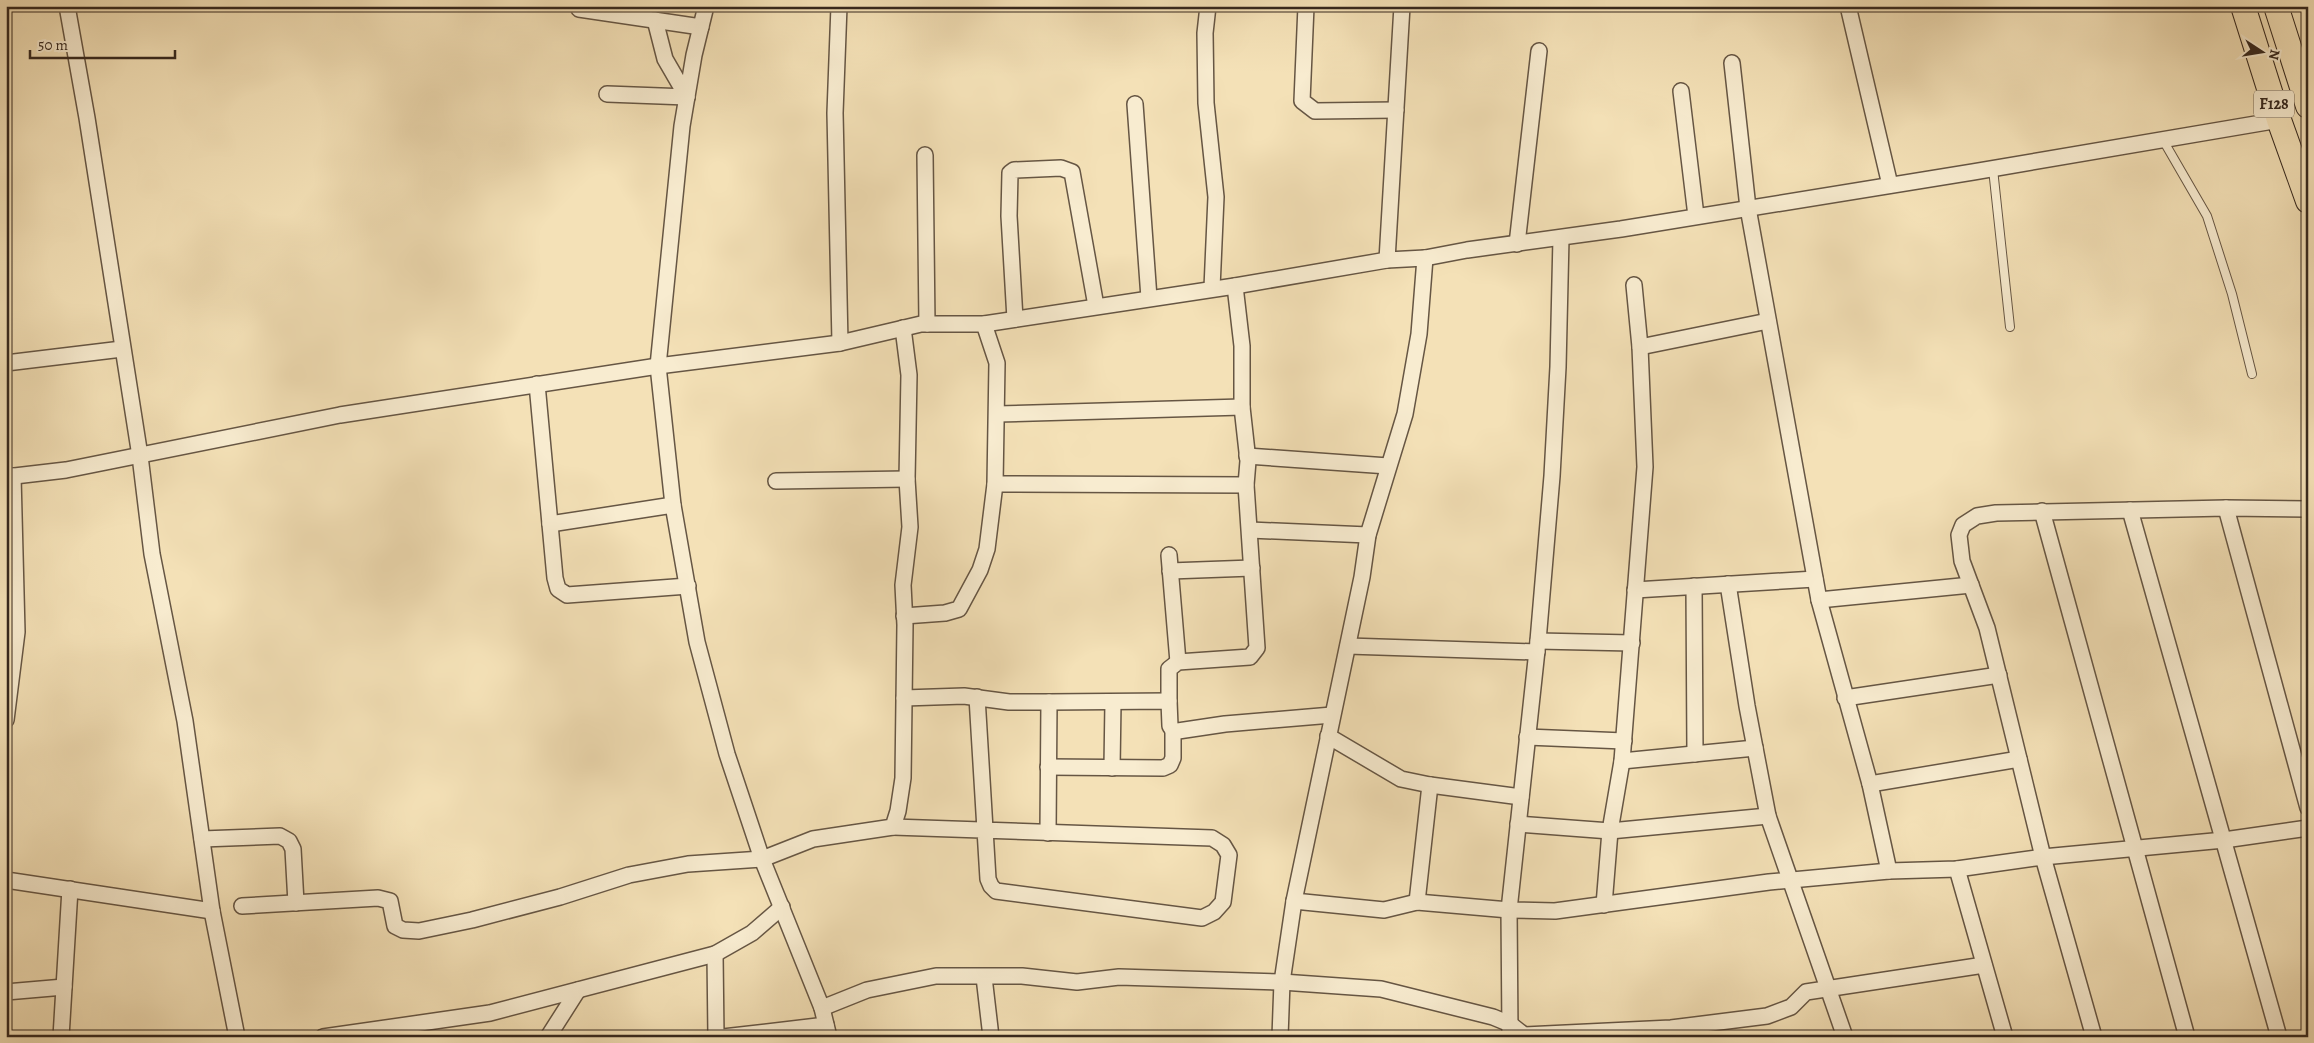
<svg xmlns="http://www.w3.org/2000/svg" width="2314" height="1043" font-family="Alegreya,serif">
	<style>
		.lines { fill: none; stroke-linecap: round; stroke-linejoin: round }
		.service-casing { stroke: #665644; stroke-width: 10 }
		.minor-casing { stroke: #665644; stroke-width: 18 }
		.primary-casing { stroke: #36281e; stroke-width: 26 }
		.service { stroke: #f8ecd0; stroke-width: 8 }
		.minor { stroke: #f8ecd0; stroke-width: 15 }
		.primary { stroke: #f4e1b7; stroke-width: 24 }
		.labels { text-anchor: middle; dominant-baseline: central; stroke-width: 4; stroke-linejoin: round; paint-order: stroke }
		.shield { fill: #f8ecd0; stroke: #706353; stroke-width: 1 }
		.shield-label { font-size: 16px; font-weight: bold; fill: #36281e }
	</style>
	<rect width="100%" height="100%" fill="#f4e1b7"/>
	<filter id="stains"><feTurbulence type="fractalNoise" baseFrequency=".004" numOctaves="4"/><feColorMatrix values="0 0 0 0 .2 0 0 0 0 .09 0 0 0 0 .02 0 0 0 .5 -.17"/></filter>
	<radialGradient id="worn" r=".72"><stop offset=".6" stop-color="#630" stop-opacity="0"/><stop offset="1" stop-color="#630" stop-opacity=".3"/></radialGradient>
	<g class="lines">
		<defs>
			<g id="service">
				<polyline points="2163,140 2207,216 2232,294 2252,374"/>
				<polyline points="1993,169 2010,327"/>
			</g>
			<g id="minor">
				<polyline points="67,6 87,118 140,456 152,554 185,721 212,911 237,1037"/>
				<polyline points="706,6 694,55 682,126 658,366 673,505 697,642 727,754 762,859 822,1008 829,1037"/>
				<polyline points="839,6 835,113 840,343"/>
				<polyline points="1208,6 1205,33 1206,103 1216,197 1212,288"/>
				<polyline points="1306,6 1302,101 1315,111 1396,110"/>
				<polyline points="1848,6 1890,185"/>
				<polyline points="579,9 701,27"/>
				<polyline points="655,20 665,59 687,97"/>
				<polyline points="1732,63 1748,208 1819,600 1870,784 1889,871"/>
				<polyline points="1681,91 1696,216"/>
				<polyline points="607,94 687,97"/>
				<polyline points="1135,104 1149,298"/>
				<polyline points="925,155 927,324"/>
				<polyline points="1517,244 1539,51"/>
				<polyline points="1387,260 1402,6"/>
				<polyline points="1015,319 1009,216 1010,173 1014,170 1061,168 1072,172 1096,306"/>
				<polyline points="1640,347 1768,321"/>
				<polyline points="6,363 122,349"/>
				<polyline points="537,384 555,578 558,589 567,595 688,586"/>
				<polyline points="997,414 1242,407"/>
				<polyline points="1247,456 1388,466"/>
				<polyline points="6,477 66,470 340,415 658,366 840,343 921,324 984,324 1235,286 1387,260 1425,258 1467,250 1621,229 1973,172 2279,120"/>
				<polyline points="776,481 907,479"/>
				<polyline points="995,484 1246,485"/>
				<polyline points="2226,508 2308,808"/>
				<polyline points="2130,510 2279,1037"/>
				<polyline points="2042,511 2187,1037"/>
				<polyline points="550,524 673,505"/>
				<polyline points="1250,530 1368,535"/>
				<polyline points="1169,555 1178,662"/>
				<polyline points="1170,571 1252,568"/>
				<polyline points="1728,584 1747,706 1768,816 1845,1037"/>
				<polyline points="1694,586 1695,754"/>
				<polyline points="1635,590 1815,579"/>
				<polyline points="1819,600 1971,585"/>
				<polyline points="904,616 945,613 959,609 980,570 987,549 995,484 997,363 984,324"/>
				<polyline points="1538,641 1632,643"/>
				<polyline points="1348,646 1537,652"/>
				<polyline points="904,698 964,696 1009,702 1049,702 1169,701 1170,726 1173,730 1178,731 1225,724 1332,715"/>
				<polyline points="1845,698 1999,675"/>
				<polyline points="1169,701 1169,669 1178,662 1250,657 1257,648 1246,485 1248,461 1242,407 1242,346 1235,286"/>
				<polyline points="6,720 17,632 13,476"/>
				<polyline points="1328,736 1401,779 1430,785 1521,797"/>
				<polyline points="1527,737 1624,741"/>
				<polyline points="1622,761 1755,748"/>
				<polyline points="1048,767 1163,768 1170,765 1173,758 1173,730"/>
				<polyline points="1112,768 1113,702"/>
				<polyline points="1870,784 2019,759"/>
				<polyline points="1518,824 1610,831 1768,816"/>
				<path d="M893 827C1000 831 1106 835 1212 838L1223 845 1229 855 1223 902 1214 912 1202 918 996 891 991 886 988 879 977 697"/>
				<polyline points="1048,833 1049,702"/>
				<polyline points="202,839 280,836 289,841 293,849 296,903"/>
				<polyline points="1957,869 2005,1037"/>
				<polyline points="6,880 212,911"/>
				<polyline points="1294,901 1384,910 1417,902 1509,910 1555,911 1769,882 1889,871 1957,869 2043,857 2224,840 2308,828"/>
				<polyline points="1417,902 1430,785"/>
				<polyline points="1604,905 1610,831 1622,761 1645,467 1640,347 1634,285"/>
				<polyline points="242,906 378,898 390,901 395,926 403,930 419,931 472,920 560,897 629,875 688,864 762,859 813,839 893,827 898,811 903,778 905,625 903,585 910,527 907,479 909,375 903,328"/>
				<polyline points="715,954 716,1037"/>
				<polyline points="984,977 991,1037"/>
				<polyline points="6,992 64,987"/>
				<polyline points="822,1008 867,990 936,976 1022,976 1077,982 1119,977 1282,982 1381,989 1493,1017 1510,1024 1524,1035 1671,1028 1767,1016 1791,1007 1806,992 1984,965"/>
				<polyline points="1510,1033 1509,910 1538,641 1552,476 1558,367 1561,238"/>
				<polyline points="61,1037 70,889"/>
				<polyline points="323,1037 490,1013 715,954 752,933 782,907"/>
				<polyline points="548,1037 578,990"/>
				<polyline points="723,1037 826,1025"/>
				<polyline points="1280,1037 1282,982 1294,901 1362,577 1368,535 1405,414 1419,334 1425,258"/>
				<polyline points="2094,1037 2043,857 1987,628 1962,561 1959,535 1963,525 1977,516 1996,513 2226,508 2308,509"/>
			</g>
			<g id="primary">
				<polyline points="2243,6 2279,120 2308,201"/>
				<polyline points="2276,6 2308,106"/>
			</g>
		</defs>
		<use href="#service" class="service-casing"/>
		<use href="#minor" class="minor-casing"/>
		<use href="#primary" class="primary-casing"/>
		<use href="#service" class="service"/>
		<use href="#minor" class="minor"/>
		<use href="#primary" class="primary"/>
	</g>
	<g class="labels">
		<rect class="shield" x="2254" y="90.5" width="40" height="27" rx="4"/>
		<g class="shield-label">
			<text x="2274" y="104">F128</text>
		</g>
	</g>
	<rect width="2314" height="1043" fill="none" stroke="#f4e1b7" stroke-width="25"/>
	<rect x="8" y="8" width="2299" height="1028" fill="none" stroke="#36281e" stroke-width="2.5"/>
	<rect x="12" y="12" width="2289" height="1018" fill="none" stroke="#36281e"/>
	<g transform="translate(2262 52) rotate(102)" stroke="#f8ecd0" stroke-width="4" paint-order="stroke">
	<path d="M0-4L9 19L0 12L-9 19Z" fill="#36281e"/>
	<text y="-8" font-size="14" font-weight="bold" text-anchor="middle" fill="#36281e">N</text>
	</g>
	<path d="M30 50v8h145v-8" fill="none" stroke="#36281e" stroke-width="2.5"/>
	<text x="38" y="50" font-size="15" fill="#36281e" stroke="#f8ecd0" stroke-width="4" paint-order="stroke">50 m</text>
	<rect width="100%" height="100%" filter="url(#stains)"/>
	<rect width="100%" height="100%" fill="url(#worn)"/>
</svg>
